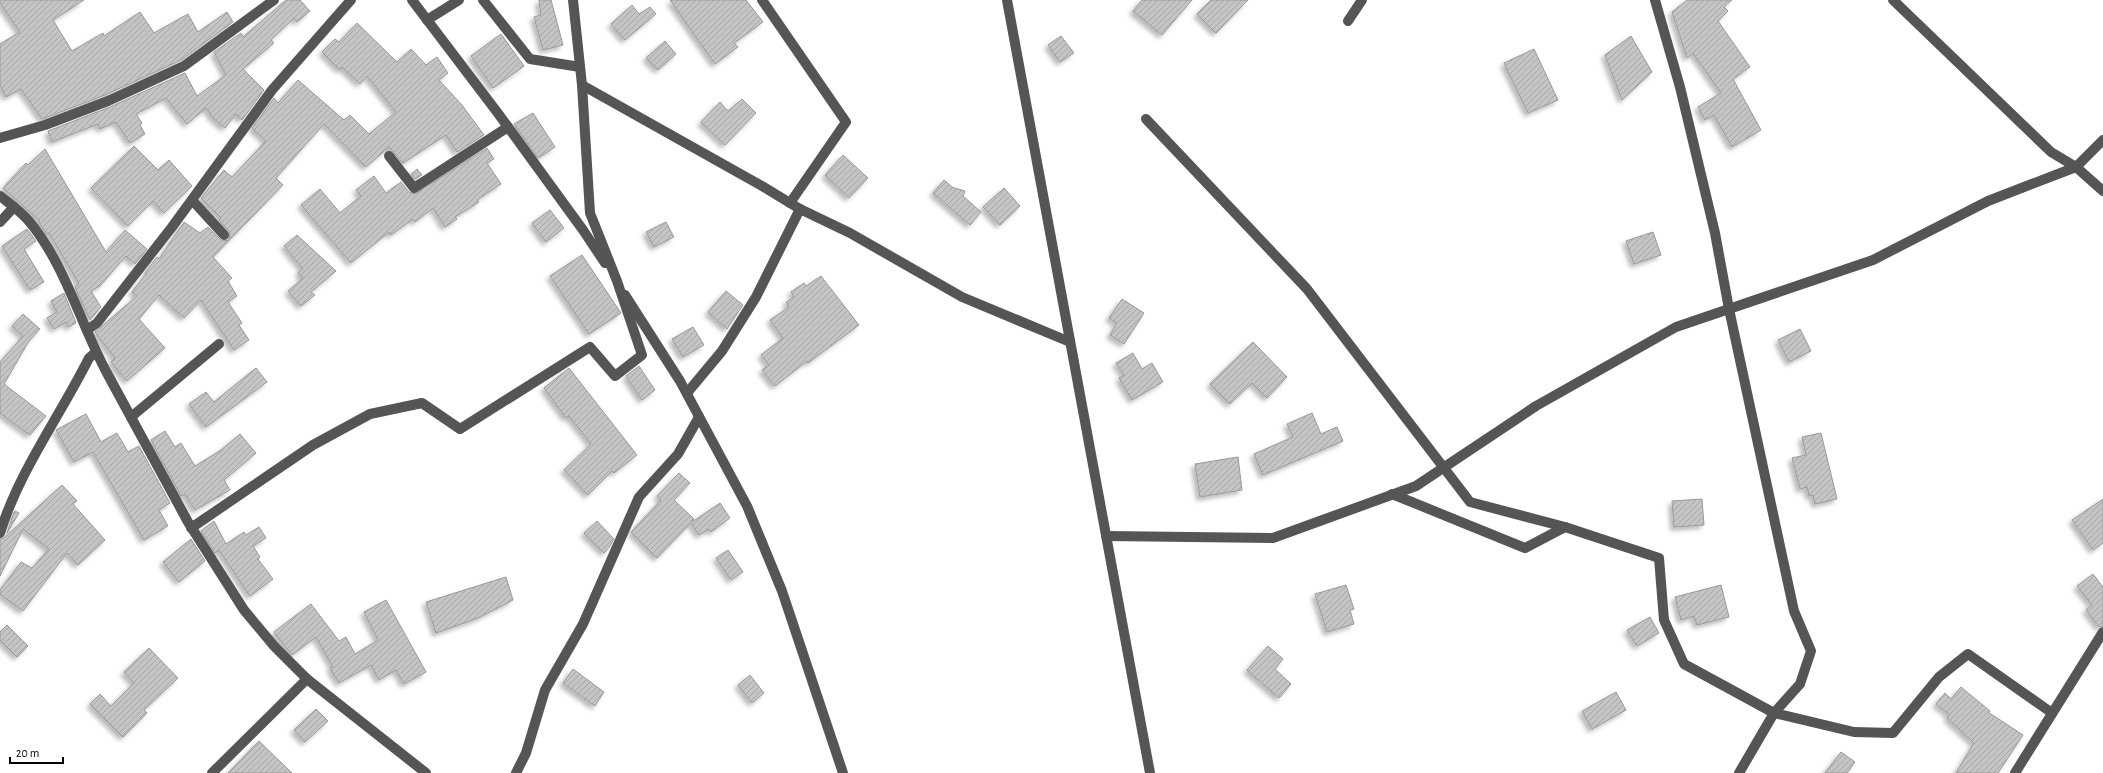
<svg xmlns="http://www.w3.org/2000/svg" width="2103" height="773" font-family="'Alegreya Sans',sans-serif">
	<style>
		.building { fill: url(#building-hatch); stroke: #999; filter: url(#shadow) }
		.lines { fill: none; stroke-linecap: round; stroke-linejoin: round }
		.minor { stroke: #555; stroke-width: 10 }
	</style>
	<defs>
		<pattern id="building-hatch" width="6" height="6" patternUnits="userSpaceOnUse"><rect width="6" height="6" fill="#c4c4c4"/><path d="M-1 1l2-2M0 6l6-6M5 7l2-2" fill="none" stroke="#a7a7a7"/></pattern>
		<filter id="shadow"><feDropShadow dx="-3.5" dy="3.5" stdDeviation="2" flood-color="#0004"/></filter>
	</defs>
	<rect width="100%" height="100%" fill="#fff"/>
	<g class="building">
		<polygon points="0,0 84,0 53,20 72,51 103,33 104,36 140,12 154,33 188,14 198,32 227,12 233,22 181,60 105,95 42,119 21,89 6,97 0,85 0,44 20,32 0,3"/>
		<polygon points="286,0 300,0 310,11 297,22 294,18 271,40 274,43 243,69 264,90 242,120 236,114 225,128 213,118 206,108 187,124 166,98 136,114 142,123 140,125 145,134 130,143 116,122 100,129 98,124 52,142 48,131 110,107 185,73 197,96 226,75 214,52 241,33 243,37"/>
		<polygon points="539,0 551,0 563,45 543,50 534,17 541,15"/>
		<polygon points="670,0 746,0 763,22 734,43 738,47 715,64"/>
		<polygon points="1142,0 1192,0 1162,35 1133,11"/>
		<polygon points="1211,0 1248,0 1216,33 1197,14"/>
		<polygon points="1687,0 1732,0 1724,7 1728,11 1718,21 1750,67 1733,79 1761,130 1732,147 1714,115 1705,120 1698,107 1721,93 1693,53 1687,58 1672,12"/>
		<polygon points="632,5 639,14 650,7 656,14 625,40 611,24"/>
		<polygon points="357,23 397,62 411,49 426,65 437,57 448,73 439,80 462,105 484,135 457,152 446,135 403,163 389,147 366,167 324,124 276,178 283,185 213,257 232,278 228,281 237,296 228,302 242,323 239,325 249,340 234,350 201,300 184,318 159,295 139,319 165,348 127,381 111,362 115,358 95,332 137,296 132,292 146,274 145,273 157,257 159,259 184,222 200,233 208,227 222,241 229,240 230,233 219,220 221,218 201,198 224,170 232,177 266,141 252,128 274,98 278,103 298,80 344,120 350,115 369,134 396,112 367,76 360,84 342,67 340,70 322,52 335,39 339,42"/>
		<polygon points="501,34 524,66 493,88 471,56"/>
		<polygon points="1061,36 1074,53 1060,62 1048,45"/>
		<polygon points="1631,36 1652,72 1622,100 1605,55"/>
		<polygon points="665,41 676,54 658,70 646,58"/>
		<polygon points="1534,49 1558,100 1528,113 1504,63"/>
		<polygon points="742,99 756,113 725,145 701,122 720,102 728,111"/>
		<polygon points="533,113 555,147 538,158 514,124"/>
		<polygon points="134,146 158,170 169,160 192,186 164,213 153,201 128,226 91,188"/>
		<polygon points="487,148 494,159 487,163 501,184 477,200 479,202 455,217 457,219 445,227 433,208 415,222 413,219 391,235 389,232 351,263 301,205 320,189 340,213 361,196 356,190 374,176 386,193 401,182 409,192 415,194"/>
		<polygon points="45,149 106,252 125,230 147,249 135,264 126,256 100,286 91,291 101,307 90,320 75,287 79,284 77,280 49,233 47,234 38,222 40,221 3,188 26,163 28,165"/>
		<polygon points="843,155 868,178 849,198 825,175"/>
		<polygon points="417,169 422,175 415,179 411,174"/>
		<polygon points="944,180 952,187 965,191 963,196 981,212 970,225 933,193"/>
		<polygon points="1004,188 1020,206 1000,225 983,207"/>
		<polygon points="550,210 564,228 546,242 532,223"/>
		<polygon points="666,222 674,237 654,247 646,232"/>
		<polygon points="27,229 36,241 24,249 44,282 30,290 2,246"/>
		<polygon points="1653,232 1661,255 1634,264 1626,241"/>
		<polygon points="297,235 336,271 311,292 315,295 301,306 288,291 303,278 298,273 303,269 284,246"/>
		<polygon points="582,255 621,313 589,334 550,276"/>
		<polygon points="821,276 859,325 808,363 807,361 775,386 762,370 769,365 761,355 783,338 770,320 789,307 786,302 794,297 791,292 804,283 806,286"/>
		<polygon points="726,291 743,305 727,329 708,312"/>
		<polygon points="64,293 76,323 68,327 66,322 54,329 47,318 57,312 51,301"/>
		<polygon points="1122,299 1144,313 1124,344 1110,335 1117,323 1109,318"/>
		<polygon points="23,314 40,329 29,341 4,384 46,416 30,435 0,413 0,362 23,336 12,326"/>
		<polygon points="693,327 704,345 683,357 672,339"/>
		<polygon points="1800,329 1811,351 1789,362 1778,340"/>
		<polygon points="1253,342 1287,377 1267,398 1252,383 1230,404 1210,384"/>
		<polygon points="1133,353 1142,369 1152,363 1163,382 1132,400 1119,378 1124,375 1116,363"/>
		<polygon points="639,366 655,390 642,400 626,376"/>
		<polygon points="256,368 267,382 206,427 189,404 206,392 214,402"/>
		<polygon points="569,368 637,455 614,473 612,471 588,495 564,470 591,444 569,416 566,418 544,388"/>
		<polygon points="1312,413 1321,434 1337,427 1343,441 1263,475 1254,454 1293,437 1287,424"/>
		<polygon points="86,414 101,442 117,433 128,452 139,446 170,503 159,510 168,526 144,540 93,452 74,462 56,430"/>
		<polygon points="165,431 175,447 181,443 195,466 221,450 240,434 256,453 224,480 230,490 195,510 185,494 181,496 151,440"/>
		<polygon points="1821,433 1837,499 1815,504 1813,495 1809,496 1807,487 1800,489 1792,458 1806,455 1802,437"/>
		<polygon points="1238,457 1242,490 1200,497 1195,464"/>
		<polygon points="679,473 690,483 674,500 694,519 692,522 720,503 730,518 711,532 709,529 699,535 691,523 657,558 631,532 661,500 657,496"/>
		<polygon points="62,485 77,501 73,504 105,540 78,565 67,553 23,611 0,594 0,590 21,562 32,568 49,549 23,529 0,576 0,539 4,538"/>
		<polygon points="1702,499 1704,525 1674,527 1672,501"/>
		<polygon points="2103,499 2103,543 2093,550 2072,520"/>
		<polygon points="15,511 19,513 7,533 14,512"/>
		<polygon points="214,521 226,544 244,532 246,535 259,527 266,538 253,546 260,557 258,559 273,579 250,596 219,550 215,553 201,531"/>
		<polygon points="597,521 614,539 610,546 604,553 584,533"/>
		<polygon points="191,539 205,561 179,582 163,562"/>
		<polygon points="728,550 743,572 731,580 716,558"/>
		<polygon points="2093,574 2103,587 2103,626 2099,627 2086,610 2092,605 2077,586"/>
		<polygon points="506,577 513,600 478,618 436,633 426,602"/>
		<polygon points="1346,585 1354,609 1350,610 1354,624 1327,632 1315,594"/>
		<polygon points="1721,585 1729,617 1697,625 1694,616 1681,620 1675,597"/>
		<polygon points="386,600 426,672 404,684 396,670 379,680 371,665 339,683 330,668 333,667 316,637 292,655 274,632 311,604 339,641 346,637 355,654 378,640 364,612"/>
		<polygon points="1650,617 1659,633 1637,646 1627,630"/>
		<polygon points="7,625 28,646 17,657 0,640 0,632"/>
		<polygon points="1268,646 1283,659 1275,669 1291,684 1279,698 1247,670"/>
		<polygon points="149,648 178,678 144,710 147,713 123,737 90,704 100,694 111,706 134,683 124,672"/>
		<polygon points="573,669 604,692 595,706 563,683"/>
		<polygon points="750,675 764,693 752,703 738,685"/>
		<polygon points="1961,687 1990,711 1988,712 2023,735 1998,773 1956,773 1974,743 1947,718 1950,715 1936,704 1945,693 1951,699"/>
		<polygon points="1616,692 1626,710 1592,729 1582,711"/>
		<polygon points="316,709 328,721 305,742 294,730"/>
		<polygon points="259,741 292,773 228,773"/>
		<polygon points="1841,752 1855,762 1847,773 1825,773"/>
	</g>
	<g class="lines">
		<g class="minor">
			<polyline points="412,0 497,112 583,230 605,263"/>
			<polyline points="483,0 530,59 580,67"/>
			<polyline points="762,0 846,122 790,203"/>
			<polyline points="1007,0 1150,773"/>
			<polyline points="1655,0 1680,87 1715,233 1729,309 1794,611 1811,651 1800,684 1774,713 1854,732 1893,733 1939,677 1968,654 2052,713"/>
			<polyline points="1893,0 2051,152 2076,167 2103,191"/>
			<polyline points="427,20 459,0"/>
			<polyline points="1348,21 1362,0"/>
			<polyline points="582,85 762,186 800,209 850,233 962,297 1070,342"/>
			<polyline points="1146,119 1307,289 1470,502 1565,527"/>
			<polyline points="0,138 45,125 108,101 184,66 274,0"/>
			<polyline points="389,156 414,188 508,127"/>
			<path d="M0 196C9 203 20 211 28 220 66 265 80 324 108 375L188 522 244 610 274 646 307 679 426 773"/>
			<polyline points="192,200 224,235"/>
			<polyline points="0,222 14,207"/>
			<polyline points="625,295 680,381 747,506 782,591 843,773"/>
			<polyline points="87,330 97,323 172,227 272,90 351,0"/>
			<polyline points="687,393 722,351 756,297 800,209"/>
			<polyline points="131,417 219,344"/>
			<polyline points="1392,494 1525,548 1565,527 1659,558 1664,620 1684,664 1774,713 1739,773"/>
			<polyline points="191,528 313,445 370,414 422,403 460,429 590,347 615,376 642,355 617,281 590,213 582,85 573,0"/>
			<path d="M0 533C19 471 60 416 89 358L96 352"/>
			<polyline points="1106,536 1273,538 1416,486 1536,406 1676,327 1873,260 1988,201 2076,167 2103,140"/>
			<polyline points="212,773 307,679"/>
			<polyline points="516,773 526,753 545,690 583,624 639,497 678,454 699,417"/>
			<polyline points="2015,773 2103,632"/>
		</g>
	</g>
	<path d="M10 757v6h53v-6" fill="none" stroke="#000000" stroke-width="2"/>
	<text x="16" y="757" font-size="12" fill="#000000" stroke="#ffffff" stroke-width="3" paint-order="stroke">20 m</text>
</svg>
